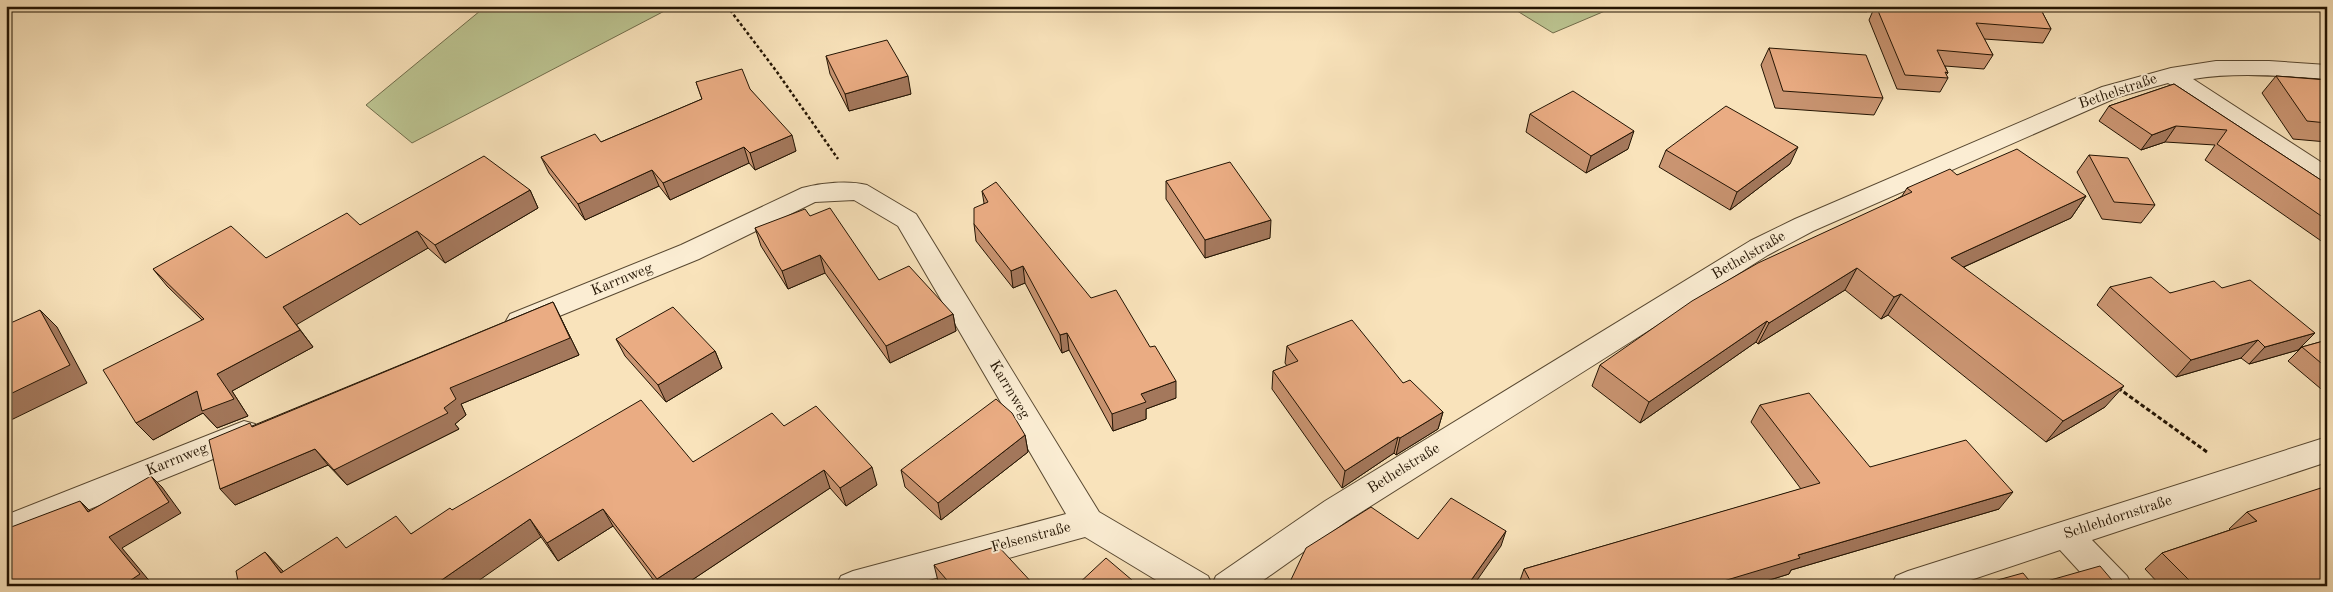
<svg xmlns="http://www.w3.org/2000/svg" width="2333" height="592" font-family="'Old Standard TT',serif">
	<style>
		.green { fill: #bcc491; stroke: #706c4a }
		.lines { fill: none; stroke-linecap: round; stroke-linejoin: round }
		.street-casing { stroke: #584831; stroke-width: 2 }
		.path-far1 { stroke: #231403; stroke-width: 2.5; stroke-dasharray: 3 2.5; stroke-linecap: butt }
		.path { stroke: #231403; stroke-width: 3; stroke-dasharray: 4.5 2.5; stroke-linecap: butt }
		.street { fill: #fbedd3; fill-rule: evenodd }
		.wall { fill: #c99471; stroke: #231403 }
		.shaded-wall { fill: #a4785c; stroke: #231403 }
		.building { fill: #eaac83; stroke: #231403 }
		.labels { text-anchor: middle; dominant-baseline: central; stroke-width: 4; stroke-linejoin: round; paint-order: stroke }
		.street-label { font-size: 15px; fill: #231403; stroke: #fbedd3 }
	</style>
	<rect width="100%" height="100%" fill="#f9e3bb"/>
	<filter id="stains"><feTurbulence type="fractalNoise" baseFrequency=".004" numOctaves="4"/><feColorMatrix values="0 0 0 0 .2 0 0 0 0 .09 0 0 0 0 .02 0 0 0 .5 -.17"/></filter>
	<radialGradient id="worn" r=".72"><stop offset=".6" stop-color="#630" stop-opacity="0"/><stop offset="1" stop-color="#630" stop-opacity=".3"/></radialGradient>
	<g class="green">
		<polygon points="486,6 674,6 412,143 366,105"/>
		<polygon points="1509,6 1864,6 1867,12 1612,8 1553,33"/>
	</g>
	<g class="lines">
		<defs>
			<g id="street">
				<path d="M2216 61H2269L2327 65V79C2282 76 2237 72 2193 79L2327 166V186L2318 184 2168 83 2118 97 1813 231 1768 255 1347 521 1255 586H1166L1085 537 907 586H836L841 576 853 571 1066 514 898 226 854 200 815 202 699 259 530 328 520 331 510 328 506 321 510 314 681 245 802 188C821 183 848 180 867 185L916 214 1099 512 1208 576 1212 585 1216 576 1325 501 1750 241 1795 219 2102 87 2171 68Z"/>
				<polygon points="244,421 255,424 259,433 255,442 6,543 6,515"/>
				<polygon points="2327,437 2327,462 2092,540 2127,576 2132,586 2093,586 2060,550 1953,586 1891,586 1896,576 1908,571"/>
			</g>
		</defs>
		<use href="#street" class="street-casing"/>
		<polyline class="path-far1" points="727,6 777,72 838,159"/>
		<polyline class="path" points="2118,388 2207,452"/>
		<use href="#street" class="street"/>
	</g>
	<g class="wall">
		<polygon points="1875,6 2039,6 2051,29 2043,43 1984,39 1993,55 1984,69 1945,66 1948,73 1946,75 1948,78 1940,92 1897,89 1869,20"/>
		<polygon points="1769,48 1883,98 1874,115 1775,108 1761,65"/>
		<polygon points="826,56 911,94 849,111 830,74"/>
		<polygon points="2276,76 2327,80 2327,142 2293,139 2262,93"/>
		<polygon points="696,82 750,89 796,151 755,170 749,163 670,200 659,186 585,220 549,173 541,157 601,142 702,99"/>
		<polygon points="2174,84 2327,184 2327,245 2205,160 2215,145 2165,142 2141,150 2099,121 2109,106"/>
		<polygon points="1530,114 1628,149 1586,173 1526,132"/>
		<polygon points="1666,150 1790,164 1730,210 1659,167"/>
		<polygon points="2089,155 2155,205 2141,223 2102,219 2077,172"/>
		<polygon points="1957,175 2086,196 2071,218 1964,267 2105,407 2046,442 1888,315 1881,319 1845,290 1758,344 1756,342 1640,423 1592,386 1600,365 1902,196 1907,188"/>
		<polygon points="1166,181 1270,238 1205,258 1166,199"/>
		<polygon points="530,190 538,208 445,263 428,248 296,324 313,347 232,391 248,416 217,428 203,413 153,440 202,320 167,286 153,269 266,258 360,225"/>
		<polygon points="982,191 1091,298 1176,398 1146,409 1146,419 1113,431 1069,350 1062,353 1025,283 1013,288 976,241 974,224 984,203"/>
		<polygon points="810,216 879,280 953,314 956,331 890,363 825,273 788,289 761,246 755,228"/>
		<polygon points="2110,287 2170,293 2222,288 2315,333 2298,350 2249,364 2241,358 2176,377 2097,305"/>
		<polygon points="553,302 579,355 461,404 466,415 455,424 459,429 347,485 328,465 235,505 252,426"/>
		<polygon points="616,339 715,351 722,368 666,402 625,356"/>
		<polygon points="2327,340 2327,394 2288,361 2302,347"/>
		<polygon points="1287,346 1403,383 1443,412 1438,429 1396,455 1394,453 1342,488 1272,389 1273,371 1287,366 1285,363"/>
		<polygon points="1760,405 1870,467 1999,509 1791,570 1789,574 1750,586 1518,586 1524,569 1801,489 1751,422"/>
		<polygon points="784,426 877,485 846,506 830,488 683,586 658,586 613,526 558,561 541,537 239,586 282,570 284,572 347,548 411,534 452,510 693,462"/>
		<polygon points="1025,435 1028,452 941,520 905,487 901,470"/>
		<polygon points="2247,512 2327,586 2161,586 2145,569 2162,553 2230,530 2229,529"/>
		<polygon points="934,565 1035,586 942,586 938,581"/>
	</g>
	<g class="shaded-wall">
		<polygon points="908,76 911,94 849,111 845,94"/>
		<polygon points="2176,126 2165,142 2141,150 2152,135"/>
		<polygon points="1634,131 1628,149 1586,173 1591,156"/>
		<polygon points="792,135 796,151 755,170 750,153"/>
		<polygon points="744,147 749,163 670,200 663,183"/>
		<polygon points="1798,147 1790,164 1730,210 1737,192"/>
		<polygon points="652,170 659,186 585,220 578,204"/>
		<polygon points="530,190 538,208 445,263 435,245"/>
		<polygon points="2086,196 2071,218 1937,279 1951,258"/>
		<polygon points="1271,220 1270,238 1205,258 1205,240"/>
		<polygon points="417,231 428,248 296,325 283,307"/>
		<polygon points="820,255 825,273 788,289 782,271"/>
		<polygon points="1023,266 1025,283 1013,288 1011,271"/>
		<polygon points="1857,268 1845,290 1758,344 1769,323"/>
		<polygon points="1901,294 1888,315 1881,319 1894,297"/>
		<polygon points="553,302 579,355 461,404 466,415 455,424 459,429 347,485 334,470 444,408 450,388"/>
		<polygon points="40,310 57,327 87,383 11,420 6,416 6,396"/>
		<polygon points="953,314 956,331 890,363 886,346"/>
		<polygon points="1767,321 1756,342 1640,423 1649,402"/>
		<polygon points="300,330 313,347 232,391 248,416 217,428 203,413 153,440 136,423 197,391 217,374"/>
		<polygon points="1067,333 1069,350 1062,353 1060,335"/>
		<polygon points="2315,333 2298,350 2249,364 2265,347"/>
		<polygon points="2258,340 2241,358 2176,377 2191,360"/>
		<polygon points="715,351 722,368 666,402 658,385"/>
		<polygon points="1176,381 1176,398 1146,409 1146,419 1113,431 1112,414 1141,394"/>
		<polygon points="2124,386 2105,407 2046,442 2063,421"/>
		<polygon points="1443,412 1438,429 1396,455 1400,438"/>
		<polygon points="1025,435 1028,452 941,520 938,503"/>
		<polygon points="1398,437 1394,453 1342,488 1345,471"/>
		<polygon points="315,449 328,465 235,505 220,489"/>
		<polygon points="872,467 877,485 846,506 840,488"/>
		<polygon points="824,470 830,488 683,586 660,586 657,579"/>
		<polygon points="151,476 162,487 181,513 122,548 152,584 150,586 122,586 109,537"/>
		<polygon points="2013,492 1999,509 1791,570 1789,574 1750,586 1707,586 1798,555"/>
		<polygon points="80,501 92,513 88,512"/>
		<polygon points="603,509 613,526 558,561 547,543"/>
		<polygon points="530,519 541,537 471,586 433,586"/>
		<polygon points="1506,531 1501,546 1473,586 1467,586"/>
		<polygon points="265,552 282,570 294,586 281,573"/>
	</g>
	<g class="building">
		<polygon points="1876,6 1894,7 1893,6 2039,6 2051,29 1976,23 1993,55 1937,50 1948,73 1945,72 1948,78 1905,75"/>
		<polygon points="887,40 908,76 845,94 826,56"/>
		<polygon points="1769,48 1866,55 1883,98 1783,91"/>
		<polygon points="742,69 750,89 792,135 750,153 744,147 663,183 652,170 578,204 541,157 595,134 601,142 702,99 696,82"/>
		<polygon points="2276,76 2327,80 2327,123 2307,121"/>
		<polygon points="2174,84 2327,184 2327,220 2217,144 2227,130 2176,126 2152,135 2109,106"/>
		<polygon points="1573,91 1634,131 1591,156 1530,114"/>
		<polygon points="1726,106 1798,147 1737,192 1666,150"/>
		<polygon points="2017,149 2086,196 1951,258 2124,386 2063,421 1901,294 1894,297 1857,268 1769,323 1767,321 1649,402 1600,365 1692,301 1758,263 1912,192 1907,188 1950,169 1957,175"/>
		<polygon points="2089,155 2128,158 2155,205 2114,202"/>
		<polygon points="484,156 530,190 435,245 417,231 283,307 300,330 217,374 234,399 202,411 197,391 136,423 103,370 204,319 153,269 231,226 266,258 347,213 360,225"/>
		<polygon points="1230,162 1271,220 1205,240 1166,181"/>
		<polygon points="996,182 1091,298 1116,290 1150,347 1155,346 1176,381 1141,394 1146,402 1112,414 1067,333 1060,335 1023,266 1011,271 974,224 974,208 988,202 982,191"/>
		<polygon points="830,208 879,280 909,266 953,314 886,346 820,255 782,271 755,228 805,209 810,216"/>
		<polygon points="2151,277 2170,293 2214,281 2222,288 2250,280 2315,333 2265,347 2258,340 2191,360 2110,287"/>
		<polygon points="553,302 570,338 450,388 456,399 444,408 448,413 334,470 315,449 220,489 209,440 250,423 252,427"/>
		<polygon points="673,307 715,351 658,385 616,339"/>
		<polygon points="40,310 70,365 6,396 6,325"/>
		<polygon points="1352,320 1403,383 1410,380 1443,412 1400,438 1398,437 1345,471 1273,371 1298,361 1287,346"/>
		<polygon points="2327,340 2327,368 2302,347"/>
		<polygon points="1809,393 1870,467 1966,440 2013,492 1798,555 1800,558 1707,586 1533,586 1524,569 1820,483 1760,405"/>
		<polygon points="996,399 1012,413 1025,435 938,503 901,470"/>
		<polygon points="641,400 693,462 772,413 784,426 816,406 872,467 840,488 824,470 657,579 603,509 547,543 530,519 433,586 239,586 236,571 265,552 281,573 337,537 346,548 396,516 411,534 450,508 452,510"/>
		<polygon points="151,476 169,502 109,537 140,574 122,586 6,586 6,529 80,501 88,512"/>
		<polygon points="2327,486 2327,586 2195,586 2162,553 2257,521 2247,512"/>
		<polygon points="1451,498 1506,531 1467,586 1288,586 1306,548 1371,507 1418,539"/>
		<polygon points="998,546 1035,586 952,586 934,565"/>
		<polygon points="1106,558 1139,586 1076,586"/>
		<polygon points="2100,566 2117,586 1976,586 2023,573 2033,585"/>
		<polygon points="1480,583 1479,586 1470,586"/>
	</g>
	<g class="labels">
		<g class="street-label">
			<text transform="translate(2118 92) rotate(-19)">Bethelstraße</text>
			<text transform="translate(1749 256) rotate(-30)">Bethelstraße</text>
			<text transform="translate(622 280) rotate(-22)">Karrnweg</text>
			<text transform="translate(1009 390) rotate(59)">Karrnweg</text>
			<text transform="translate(177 460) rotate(-22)">Karrnweg</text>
			<text transform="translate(1404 469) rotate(-32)">Bethelstraße</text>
			<text transform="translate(2118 518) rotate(-18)">Schlehdornstraße</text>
			<text transform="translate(1031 538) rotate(-15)">Felsenstraße</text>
		</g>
	</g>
	<rect width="2333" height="592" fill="none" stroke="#f9e3bb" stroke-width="25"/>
	<rect x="8" y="8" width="2318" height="577" fill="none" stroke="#231403" stroke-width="2.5"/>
	<rect x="12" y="12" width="2308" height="567" fill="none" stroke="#231403"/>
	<rect width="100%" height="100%" filter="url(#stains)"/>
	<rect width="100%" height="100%" fill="url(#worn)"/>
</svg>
